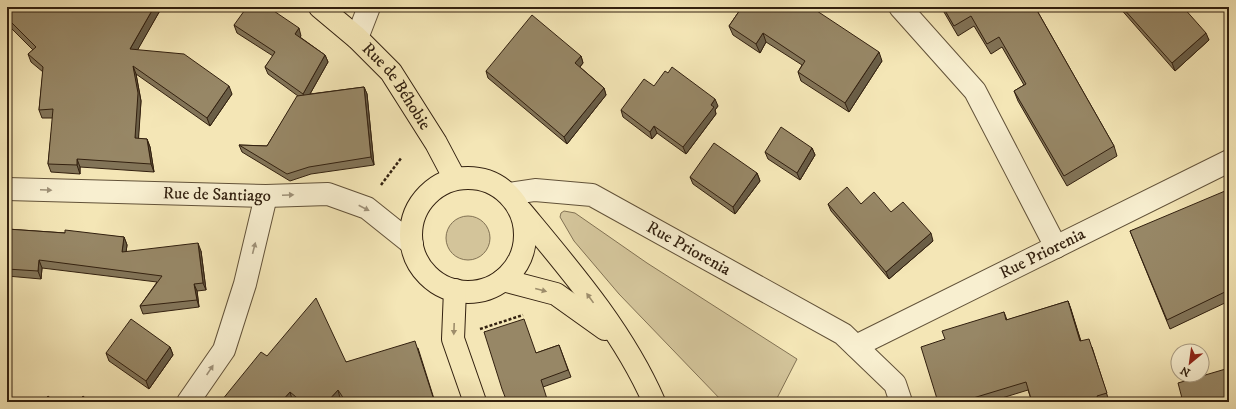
<svg xmlns="http://www.w3.org/2000/svg" width="1236" height="409" font-family="'IM FELL DW Pica',serif">
	<style>
		.green { fill: #d3c49a; stroke: #827254 }
		.lines { fill: none; stroke-linecap: round; stroke-linejoin: round }
		.minor-casing { stroke: #625239; stroke-width: 24 }
		.major-casing { stroke: #32200f; stroke-width: 24 }
		.path { stroke: #32200f; stroke-width: 2.5; stroke-dasharray: 3 2; stroke-linecap: butt }
		.minor { stroke: #f8efd0; stroke-width: 22 }
		.major { stroke: #f4e6b6; stroke-width: 22 }
		.wall { fill: #827458; stroke: #32200f }
		.shaded-wall { fill: #6a5e47; stroke: #32200f }
		.building { fill: #978766; stroke: #32200f }
		.oneway { fill: #9f9279 }
		.oneway2 { fill: #9d8d6b }
		.labels { text-anchor: middle; dominant-baseline: central; stroke-width: 4; stroke-linejoin: round; paint-order: stroke }
		.street-label { font-size: 17px; fill: #32200f; stroke: #f8efd0 }
	</style>
	<rect width="100%" height="100%" fill="#f4e6b6"/>
	<filter id="stains"><feTurbulence type="fractalNoise" baseFrequency=".005" numOctaves="4"/><feColorMatrix values="0 0 0 0 .2 0 0 0 0 .09 0 0 0 0 .02 0 0 0 .5 -.17"/></filter>
	<radialGradient id="worn" r=".72"><stop offset=".6" stop-color="#630" stop-opacity="0"/><stop offset="1" stop-color="#630" stop-opacity=".3"/></radialGradient>
	<g class="green">
		<polygon points="564,211 575,213 647,263 797,359 775,402 723,402 619,294 574,241 560,217 561,213"/>
		<circle cx="468" cy="238" r="22"/>
	</g>
	<g class="lines">
		<defs>
			<g id="minor">
				<polyline points="900,7 975,91 1056,247"/>
				<polyline points="357,38 369,7"/>
				<path id="s1" d="M7 189 266 196 328 194 367 208 412 244"/>
				<path id="s2" d="M509 194 535 190 592 195 843 334 895 384 901 402"/>
				<path id="s3" d="M856 346 1229 161"/>
				<polyline points="188,402 224,350 245,284 266,196"/>
			</g>
			<g id="major">
				<path id="s4" d="M320 7 357 38 391 72 436 143 455 179"/>
				<circle cx="468" cy="235" r="57"/>
				<path d="M522 212C571 271 623 331 654 402"/>
				<polyline points="503,280 556,294 605,329"/>
				<polyline points="455,290 453,339 475,402"/>
			</g>
		</defs>
		<use href="#minor" class="minor-casing"/>
		<use href="#major" class="major-casing"/>
		<g class="path">
			<polyline points="381,185 402,157"/>
			<polyline points="480,329 523,315"/>
		</g>
		<use href="#minor" class="minor"/>
		<use href="#major" class="major"/>
	</g>
	<g class="wall">
		<polygon points="7,7 162,7 137,50 232,94 210,126 136,74 141,101 138,139 147,139 150,147 154,172 80,167 80,174 51,172 48,164 53,118 42,118 39,110 43,72 31,62 28,54 33,50 7,24"/>
		<polygon points="742,7 882,61 849,112 801,81 798,72 802,65 766,42 760,53 733,35 729,26"/>
		<polygon points="941,7 1035,7 1114,146 1117,156 1067,186 1018,101 1014,91 1024,85 1002,47 991,54 974,26 958,36"/>
		<polygon points="1119,7 1183,7 1209,40 1175,71"/>
		<polygon points="234,25 301,36 300,37 325,55 328,62 310,94 364,87 367,94 374,165 311,174 290,181 242,152 239,145 267,146 298,96 268,74 265,67 273,56 237,33"/>
		<polygon points="581,56 583,63 580,67 604,88 606,95 567,144 488,78 486,71"/>
		<polygon points="718,106 715,110 716,114 686,154 657,133 652,139 623,117 621,110"/>
		<polygon points="7,112 10,120 7,120"/>
		<polygon points="812,148 815,155 800,180 768,159 765,152"/>
		<polygon points="757,173 760,181 735,214 693,184 690,177"/>
		<polygon points="1229,200 1229,301 1170,329 1130,231"/>
		<polygon points="828,204 861,204 933,241 889,279 831,211"/>
		<polygon points="7,229 124,237 127,245 126,252 201,251 206,290 197,291 199,307 143,314 140,306 157,282 42,268 41,279 7,276"/>
		<polygon points="1068,301 1081,341 1092,347 1109,401 1105,402 1032,402 1028,390 989,402 938,402 945,339 1004,312 1007,320"/>
		<polygon points="484,332 536,353 559,345 571,377 543,387"/>
		<polygon points="170,347 173,355 149,389 109,361 106,353"/>
		<polygon points="418,348 435,402 343,402 340,398 336,402 296,402 292,399 290,402 223,402 222,400 346,362"/>
	</g>
	<g class="shaded-wall">
		<polygon points="154,7 162,7 133,58 130,49"/>
		<polygon points="299,28 301,36 297,41 295,34"/>
		<polygon points="763,33 766,42 760,53 756,44"/>
		<polygon points="1206,33 1209,40 1175,71 1172,63"/>
		<polygon points="879,52 882,61 849,112 845,103"/>
		<polygon points="325,55 328,62 306,101 303,94"/>
		<polygon points="581,56 583,63 577,70 575,63"/>
		<polygon points="133,66 136,74 141,101 138,147 135,138"/>
		<polygon points="229,86 232,94 210,126 207,118"/>
		<polygon points="364,87 367,94 374,165 371,157"/>
		<polygon points="604,88 606,95 567,144 564,137"/>
		<polygon points="715,99 718,106 715,110 716,114 686,154 683,147"/>
		<polygon points="654,126 657,133 652,139 650,132"/>
		<polygon points="147,139 150,147 154,172 151,164"/>
		<polygon points="812,148 815,155 800,180 797,173"/>
		<polygon points="77,159 80,167 80,174 77,165"/>
		<polygon points="757,173 760,181 735,214 733,207"/>
		<polygon points="931,233 933,241 889,279 886,272"/>
		<polygon points="124,237 127,245 125,260 122,252"/>
		<polygon points="198,243 201,251 206,290 203,283"/>
		<polygon points="39,260 42,268 41,279 38,271"/>
		<polygon points="194,284 197,291 199,307 197,300"/>
		<polygon points="1068,301 1071,309 1083,349 1080,341"/>
		<polygon points="170,347 173,355 149,389 146,381"/>
		<polygon points="338,390 340,398 336,402 327,402"/>
		<polygon points="290,392 292,399 290,402 281,402"/>
	</g>
	<g class="building">
		<polygon points="7,7 154,7 130,49 184,54 229,86 207,118 133,66 138,93 135,138 147,139 151,164 77,159 77,165 48,164 53,109 39,110 43,67 28,54 36,47 7,18"/>
		<polygon points="247,7 268,7 299,28 295,34 325,55 303,94 265,67 275,52 234,25"/>
		<polygon points="742,7 811,7 879,52 845,103 798,72 805,61 763,33 756,44 729,26"/>
		<polygon points="943,7 1035,7 1114,146 1064,176 1014,91 1026,84 999,37 987,44 971,16 954,26"/>
		<polygon points="1122,7 1183,7 1206,33 1172,63"/>
		<polygon points="532,15 581,56 575,63 604,88 564,137 486,71"/>
		<polygon points="672,67 715,99 711,105 714,107 683,147 654,126 650,132 621,110 644,79 654,86 665,71 668,73"/>
		<polygon points="364,87 371,157 309,167 287,174 239,145 267,146 297,96"/>
		<polygon points="781,127 812,148 797,173 765,152"/>
		<polygon points="714,143 757,173 733,207 690,177"/>
		<polygon points="847,187 861,204 874,192 891,212 903,202 931,233 886,272 828,204"/>
		<polygon points="1225,191 1229,200 1229,290 1167,320 1130,231"/>
		<polygon points="7,229 65,233 65,230 124,237 122,252 198,243 203,283 194,284 197,300 140,306 162,276 39,260 38,271 7,269"/>
		<polygon points="316,298 346,362 415,341 434,400 429,402 346,402 338,390 327,402 302,402 290,392 281,402 225,402 222,400 261,352 267,356"/>
		<polygon points="1068,301 1080,341 1089,339 1107,393 1097,396 1099,402 1032,402 1026,382 960,402 938,402 921,347 945,339 942,331 1004,312 1006,320"/>
		<polygon points="131,319 170,347 146,381 106,353"/>
		<polygon points="524,319 536,353 559,345 568,370 541,380 548,402 507,402 502,389 484,332"/>
		<polygon points="1229,368 1229,402 1183,402 1178,383"/>
		<polygon points="48,396 55,402 43,402"/>
		<polygon points="83,396 90,402 78,402"/>
	</g>
	<defs><path id="oneway-solid" d="M-6-.8H1V-3.2L6.5 0L1 3.2V.8H-6Z"/></defs>
	<g class="oneway">
		<use href="#oneway-solid" transform="translate(46 190) rotate(2)"/>
		<use href="#oneway-solid" transform="translate(288 195) rotate(-2)"/>
		<use href="#oneway-solid" transform="translate(364 208) rotate(27)"/>
		<use href="#oneway-solid" transform="translate(254 248) rotate(-76)"/>
		<use href="#oneway-solid" transform="translate(210 370) rotate(-56)"/>
	</g>
	<g class="oneway2">
		<use href="#oneway-solid" transform="translate(541 290) rotate(15)"/>
		<use href="#oneway-solid" transform="translate(590 298) rotate(-126)"/>
		<use href="#oneway-solid" transform="translate(454 329) rotate(92)"/>
	</g>
	<g class="labels">
		<g class="street-label">
			<text stroke="none"><textPath href="#s4" startOffset="111">Rue de Béhobie</textPath></text>
			<text stroke="none"><textPath href="#s1" startOffset="210">Rue de Santiago</textPath></text>
			<text stroke="none"><textPath href="#s2" startOffset="194">Rue Priorenia</textPath></text>
			<text stroke="none"><textPath href="#s3" startOffset="208">Rue Priorenia</textPath></text>
		</g>
	</g>
	<rect width="1236" height="409" fill="none" stroke="#f4e6b6" stroke-width="24"/>
	<rect x="8" y="8" width="1220" height="393" fill="none" stroke="#32200f" stroke-width="2"/>
	<rect x="12" y="12" width="1212" height="385" fill="none" stroke="#32200f"/>
	<g transform="translate(1190 363) rotate(209)"><circle r="19" fill="#f8efd0" stroke="#a99c83"/>
	<path d="M0-3L7 15L0 10L-7 15Z" fill="#8f2418"/>
	<text y="-6" font-size="11" font-weight="bold" text-anchor="middle" fill="#32200f">N</text>
	</g>
	<rect width="100%" height="100%" filter="url(#stains)"/>
	<rect width="100%" height="100%" fill="url(#worn)"/>
</svg>
